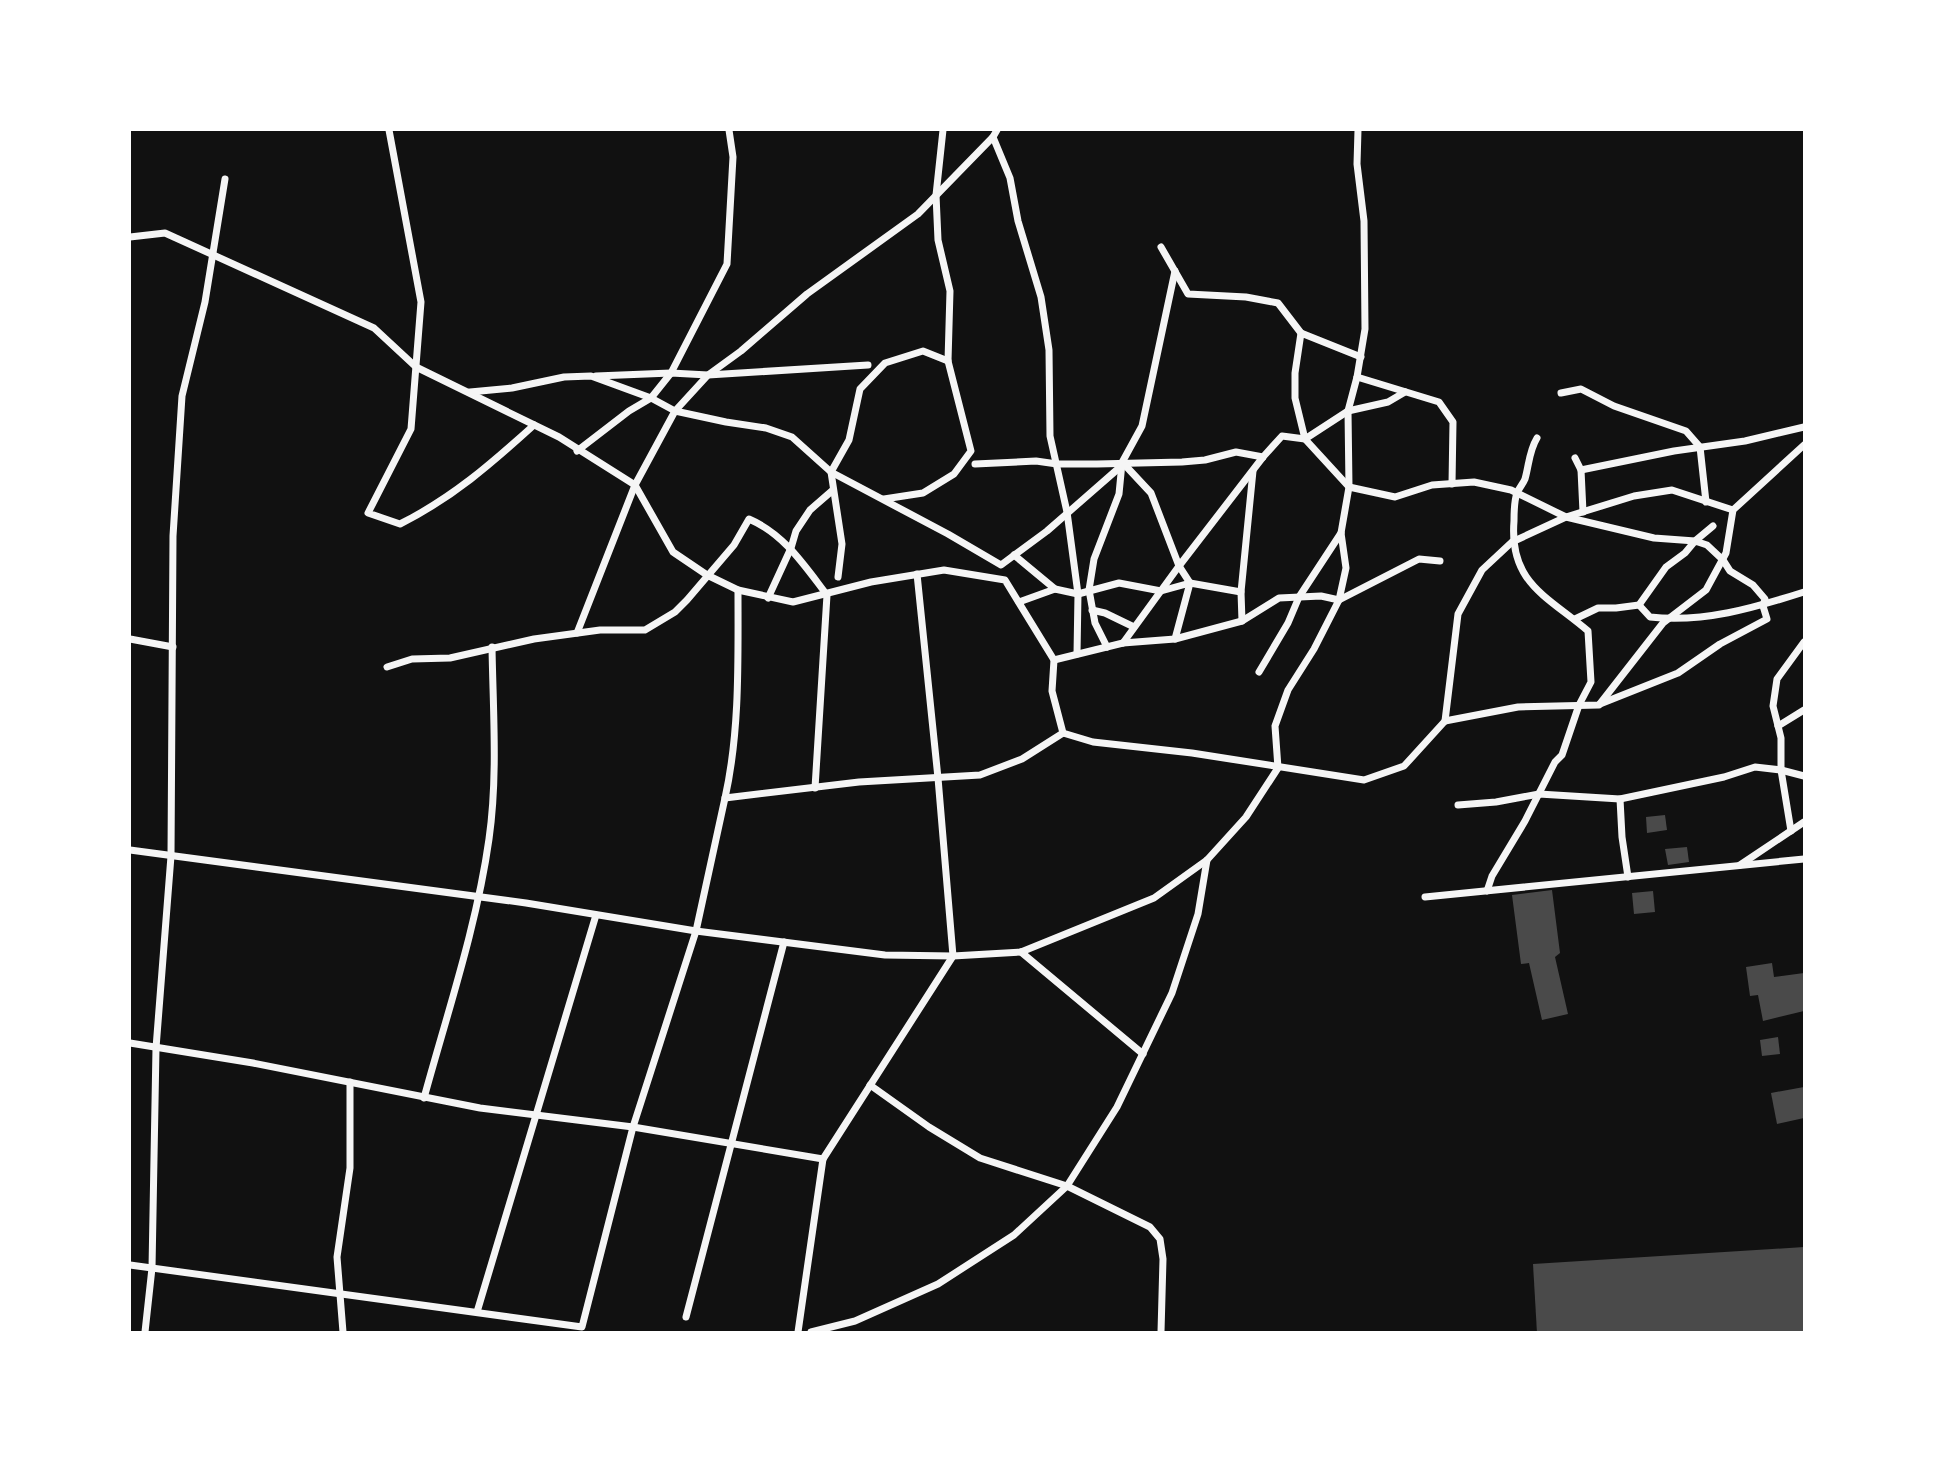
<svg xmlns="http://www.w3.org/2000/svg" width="1934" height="1462" font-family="'Public Sans',sans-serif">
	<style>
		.building { fill: #4a4a4a }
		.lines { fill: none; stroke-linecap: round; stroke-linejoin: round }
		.minor { stroke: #f5f5f5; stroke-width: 7 }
	</style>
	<rect width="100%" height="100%" fill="#111"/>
	<g class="building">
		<polygon points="1665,815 1667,830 1647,833 1646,817"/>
		<polygon points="1687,847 1689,862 1668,865 1665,849"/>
		<polygon points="1552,890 1560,953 1555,957 1568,1014 1542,1020 1529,963 1521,964 1512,895"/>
		<polygon points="1653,891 1655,912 1634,914 1632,893"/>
		<polygon points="1772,963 1774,977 1804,973 1804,1011 1763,1021 1758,995 1750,996 1746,967"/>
		<polygon points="1778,1037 1780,1054 1762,1056 1760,1040"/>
		<polygon points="1804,1087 1804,1118 1777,1124 1771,1093"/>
		<polygon points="1804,1247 1804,1333 1537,1333 1533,1264"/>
	</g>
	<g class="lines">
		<g class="minor">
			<path d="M389 130 421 302 411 429 368 513 400 524C452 498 491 464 534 425"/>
			<polyline points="993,137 1010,178 1018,221 1041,297 1049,350 1050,436 1067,512 1078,594 1077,654"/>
			<polyline points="130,237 165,233 374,328 416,367 559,437 635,485 673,552 707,575 738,590 793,602 871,582 944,570 1005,580 1054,660 1052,691 1063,733 1093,742 1192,753 1364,780 1404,766 1445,721 1518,707 1599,705 1663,623 1706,590 1726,553 1733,510 1804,445"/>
			<polyline points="1161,247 1188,294 1246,297 1278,303 1301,333"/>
			<polyline points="1361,357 1301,333 1295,373 1295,398 1305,439 1349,487 1395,497 1432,485 1474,482 1511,490 1566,517 1654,538 1695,541 1713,526"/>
			<polyline points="596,376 671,373 708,375 868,365"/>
			<polyline points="1357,377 1439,402 1453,422 1452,484"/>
			<polyline points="470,392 512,388 564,377 591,376 651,398 675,411 726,422 766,428 792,437 831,472 948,534 1001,565 1047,531 1119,468 1142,426 1175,271"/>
			<polyline points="1561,393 1581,389 1614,406 1686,431 1700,447 1706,502"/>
			<polyline points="577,451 629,411 651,398 671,373 727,264 733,157 729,130"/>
			<polyline points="1575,458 1581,470 1583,512"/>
			<polyline points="1123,463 1151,493 1179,566 1190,583 1175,639"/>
			<polyline points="975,464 1036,461 1057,464 1097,464 1182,462 1205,460 1236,452 1263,457"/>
			<polyline points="1581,470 1674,451 1745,441 1804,427"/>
			<polyline points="884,499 923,493 954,474 971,451 948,361 950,291 938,240 936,195 943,130"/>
			<polyline points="1014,555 1055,589"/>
			<polyline points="838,577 842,544 831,472 849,440 860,389 885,363 923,351 948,361"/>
			<polyline points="768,598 791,548 796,531 810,510 833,490"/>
			<polyline points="1019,602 1055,589 1078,594 1119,583 1161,591 1190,583 1241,592"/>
			<path d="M1639 605 1650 617C1703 623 1754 608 1804 592"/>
			<polyline points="1092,610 1105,613 1134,627"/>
			<polyline points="1575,619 1598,608 1616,608 1639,605 1666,567 1685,553 1695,541 1707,545 1723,560 1730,571 1753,585 1765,599 1763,606 1767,619 1720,644 1678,673 1600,704"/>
			<polyline points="1242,621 1241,592 1253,471"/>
			<polyline points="577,633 635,485 675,411 708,375 741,351 807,294 918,214 993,137 997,130"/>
			<polyline points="130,639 173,647"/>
			<polyline points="1123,643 1179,566 1263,457 1282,436 1305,439 1348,411 1388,402 1405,392"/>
			<polyline points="1107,647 1095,623 1089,590 1094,559 1119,494 1122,463"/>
			<polyline points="1054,660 1123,643 1175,639 1242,621 1279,598 1321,596 1339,600 1419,559 1440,561"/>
			<path d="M387 667 412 659 450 658 534 639 600 630H645L675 612 687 600 734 545 749 519C784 534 804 565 827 595L815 788"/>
			<polyline points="1259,672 1288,623 1299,597 1341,533"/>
			<polyline points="1445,721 1458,614 1482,570 1512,542 1566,517 1634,496 1672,490 1733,510"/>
			<polyline points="1778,726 1804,710"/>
			<polyline points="725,798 859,782 980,775 1022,759 1063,733"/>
			<polyline points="1620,799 1622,837 1628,877"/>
			<polyline points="1458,805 1496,802 1539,794 1620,799 1724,777 1755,767 1781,770 1804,776"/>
			<polyline points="1791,831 1781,770 1781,738 1773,706 1777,679 1804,642"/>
			<polyline points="130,850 526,903 696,931 885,955 953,956 1021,952 1154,898 1207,860 1246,817 1278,768 1275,726 1288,690 1314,649 1339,600 1346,568 1341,533 1349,487 1348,411 1357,377 1365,329 1364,221 1357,164 1358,130"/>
			<polyline points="1740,865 1804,822"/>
			<path d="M1487 891 1492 876 1525 821 1555 762 1562 755 1579 705 1591 682 1588 631C1547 596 1509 583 1514 521 1514 512 1514 501 1517 493 1519 488 1523 484 1525 479 1529 465 1529 451 1537 438"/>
			<polyline points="1425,897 1804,859"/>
			<polyline points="1021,952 1143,1054"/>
			<polyline points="130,1043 253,1063 480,1108 633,1127 823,1159 798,1332"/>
			<polyline points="870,1085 929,1127 980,1158 1067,1186 1150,1227 1160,1239 1163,1259 1161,1332"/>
			<path d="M424 1098C447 1014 477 925 489 839 498 776 493 710 492 647"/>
			<polyline points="823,1159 953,956 938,778 917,574"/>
			<path d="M130 1265 582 1327 633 1127 696 931 725 798C740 731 738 659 738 590"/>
			<polyline points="477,1312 596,915"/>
			<polyline points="686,1317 784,942"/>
			<polyline points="145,1332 152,1268 156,1048 171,856 173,536 182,396 205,302 225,179"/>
			<polyline points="343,1332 337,1257 350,1168 350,1082"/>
			<polyline points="811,1332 855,1321 938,1284 1014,1235 1067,1186 1117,1107 1172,993 1198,914 1207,860"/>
		</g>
	</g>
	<rect width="1934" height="1462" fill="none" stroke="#ffffff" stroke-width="262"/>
</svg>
